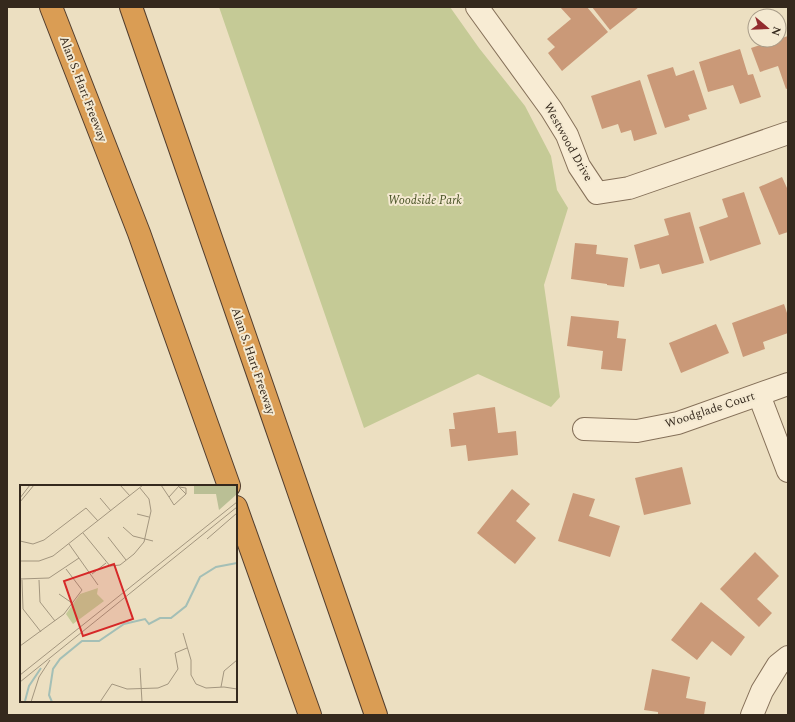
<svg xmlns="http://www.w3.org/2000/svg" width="795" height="722" font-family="Spectral,serif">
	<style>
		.green { fill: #c5ca96 }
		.building { fill: #ca9978 }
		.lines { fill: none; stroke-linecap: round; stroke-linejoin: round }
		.minor-casing { stroke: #857059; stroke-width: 24 }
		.highway-casing { stroke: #533e2e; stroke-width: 24 }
		.minor { stroke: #f8ecd4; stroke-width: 22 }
		.highway { stroke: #da9d54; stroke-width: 22 }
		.labels { text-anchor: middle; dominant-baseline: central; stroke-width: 4; stroke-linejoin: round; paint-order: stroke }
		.street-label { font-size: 12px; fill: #35291d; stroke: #f4e9d1 }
		.park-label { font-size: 12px; font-style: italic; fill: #475124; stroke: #f4e9d1 }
		.inset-river { fill: none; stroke: #a4bfb6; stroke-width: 2 }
		.inset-road { fill: none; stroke: #a3967f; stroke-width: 1 }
		.view { fill: #d62828; fill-opacity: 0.15; stroke: #d62828; stroke-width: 2 }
		.inset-edge { fill: none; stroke: #35291d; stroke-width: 2 }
	</style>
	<rect width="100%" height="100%" fill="#ecdfc1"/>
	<polygon class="green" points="219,7 450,7 479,48 525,106 551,156 557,190 568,208 544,285 560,397 551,407 478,374 364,428"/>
	<g class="building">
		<polygon points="560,7 587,7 608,32 562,71 548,53 555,47 547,39 571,19"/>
		<polygon points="592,7 639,7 610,30"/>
		<polygon points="788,36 788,88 786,89 778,66 760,72 751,48 775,40 779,40 779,39"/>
		<polygon points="740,49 748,75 753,74 761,97 740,104 733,85 708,92 699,62"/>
		<polygon points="673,67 676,76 694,70 707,109 688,115 690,120 665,128 647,75"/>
		<polygon points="640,80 657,134 634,141 631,130 621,133 618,124 602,129 591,96"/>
		<polygon points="782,177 787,188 788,188 788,232 779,235 759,187"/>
		<polygon points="744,192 761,244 710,261 699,227 728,217 722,199"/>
		<polygon points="690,212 704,263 662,274 659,264 640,269 634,245 669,235 664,219"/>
		<polygon points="575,243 597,245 596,254 628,258 624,287 607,285 607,284 571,279"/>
		<polygon points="784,304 788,316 788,333 763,342 765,349 743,357 732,323"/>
		<polygon points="571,316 619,321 617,338 626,339 622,371 601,369 603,351 567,346"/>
		<polygon points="716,324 729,353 681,373 669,343"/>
		<polygon points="495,407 498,433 516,431 518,455 468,461 466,445 451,447 449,429 455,429 453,413"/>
		<polygon points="682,467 691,504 644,515 635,478"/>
		<polygon points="512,489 530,504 516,521 536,538 515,564 477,533"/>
		<polygon points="573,493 595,499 589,516 620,526 610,557 558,541"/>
		<polygon points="755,552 779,576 757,599 772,613 759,627 720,589"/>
		<polygon points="701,602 745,637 731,656 712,641 697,660 671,640"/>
		<polygon points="652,669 690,677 686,698 706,702 704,715 658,715 658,712 644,710"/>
	</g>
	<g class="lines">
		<defs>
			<g id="minor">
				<polyline points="477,7 551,109 567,135 579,166 597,193 629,188 788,133"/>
				<polyline points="759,395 788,471"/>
				<polyline points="584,429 637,431 678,423 788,384"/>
				<polyline points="752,715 762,691 778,665 788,657"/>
			</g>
			<g id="highway">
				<polyline points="51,7 139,233 229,486"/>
				<polyline points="131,7 376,715"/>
				<polyline points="236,507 310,715"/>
			</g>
		</defs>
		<use href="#minor" class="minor-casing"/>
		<use href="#highway" class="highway-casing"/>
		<use href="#minor" class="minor"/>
		<use href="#highway" class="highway"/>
	</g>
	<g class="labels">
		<g class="street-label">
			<text transform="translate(83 89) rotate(69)">Alan S. Hart Freeway</text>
			<text transform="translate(568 142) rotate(61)">Westwood Drive</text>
			<text transform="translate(253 361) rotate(71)">Alan S. Hart Freeway</text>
			<text transform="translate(710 410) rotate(-18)">Woodglade Court</text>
		</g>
		<g class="park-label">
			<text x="425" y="200">Woodside Park</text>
		</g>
	</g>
	<g transform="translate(20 485)">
		<rect width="217" height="217" fill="#ecdfc1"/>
		<path d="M78 103 77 109 84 116 53 139 46 129 60 109Z" fill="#c5ca96"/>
		<path d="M174 0H217V9L199 25 196 9H174Z" fill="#babf95"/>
		<path class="inset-river" d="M5 216 9 201 21 183M32 217 29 210 33 184 40 174 62 156H79L104 139 125 134 129 139 140 133H151L166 121 180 92 196 82 217 78"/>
		<path class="inset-road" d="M100 0 110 11M141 0 149 12 159 1M149 12 154 20 166 9V3L159 2 166 9M0 13 10 0M80 13 91 26M0 17 14 0M117 29 129 32M103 42 113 51 133 56M63 48 90 81 100 80 114 69 124 57 131 26 129 14 120 3M88 52 106 75M187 54 217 28M0 56 13 59 24 55 66 23 78 36M49 59 78 100M0 76H19L33 71 123 0M72 89 86 78M0 94 29 93 59 73M2 95 3 124 21 147M19 95 20 117 35 136M39 109 52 118M163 148 171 175V190L176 199 186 203 204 202 217 204M0 161 44 129 62 105 46 84M120 183 122 217M0 190 217 17M0 197 217 22M201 202 204 186 217 175M11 217 19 192 30 175M80 217 92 199 107 204 138 203 148 199 158 184 155 168 167 163"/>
		<path class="view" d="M94 79 113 134 63 151 44 96Z"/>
		<rect width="217" height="217" class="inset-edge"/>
	</g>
	<rect width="795" height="722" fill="none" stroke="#35291d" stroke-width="16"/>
	<g transform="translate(767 28) rotate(109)"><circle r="19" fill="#f4e9d1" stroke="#a89c89"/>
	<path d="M0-3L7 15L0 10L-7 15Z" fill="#922b2e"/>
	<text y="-6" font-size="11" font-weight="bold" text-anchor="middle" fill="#35291d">N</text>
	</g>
</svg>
